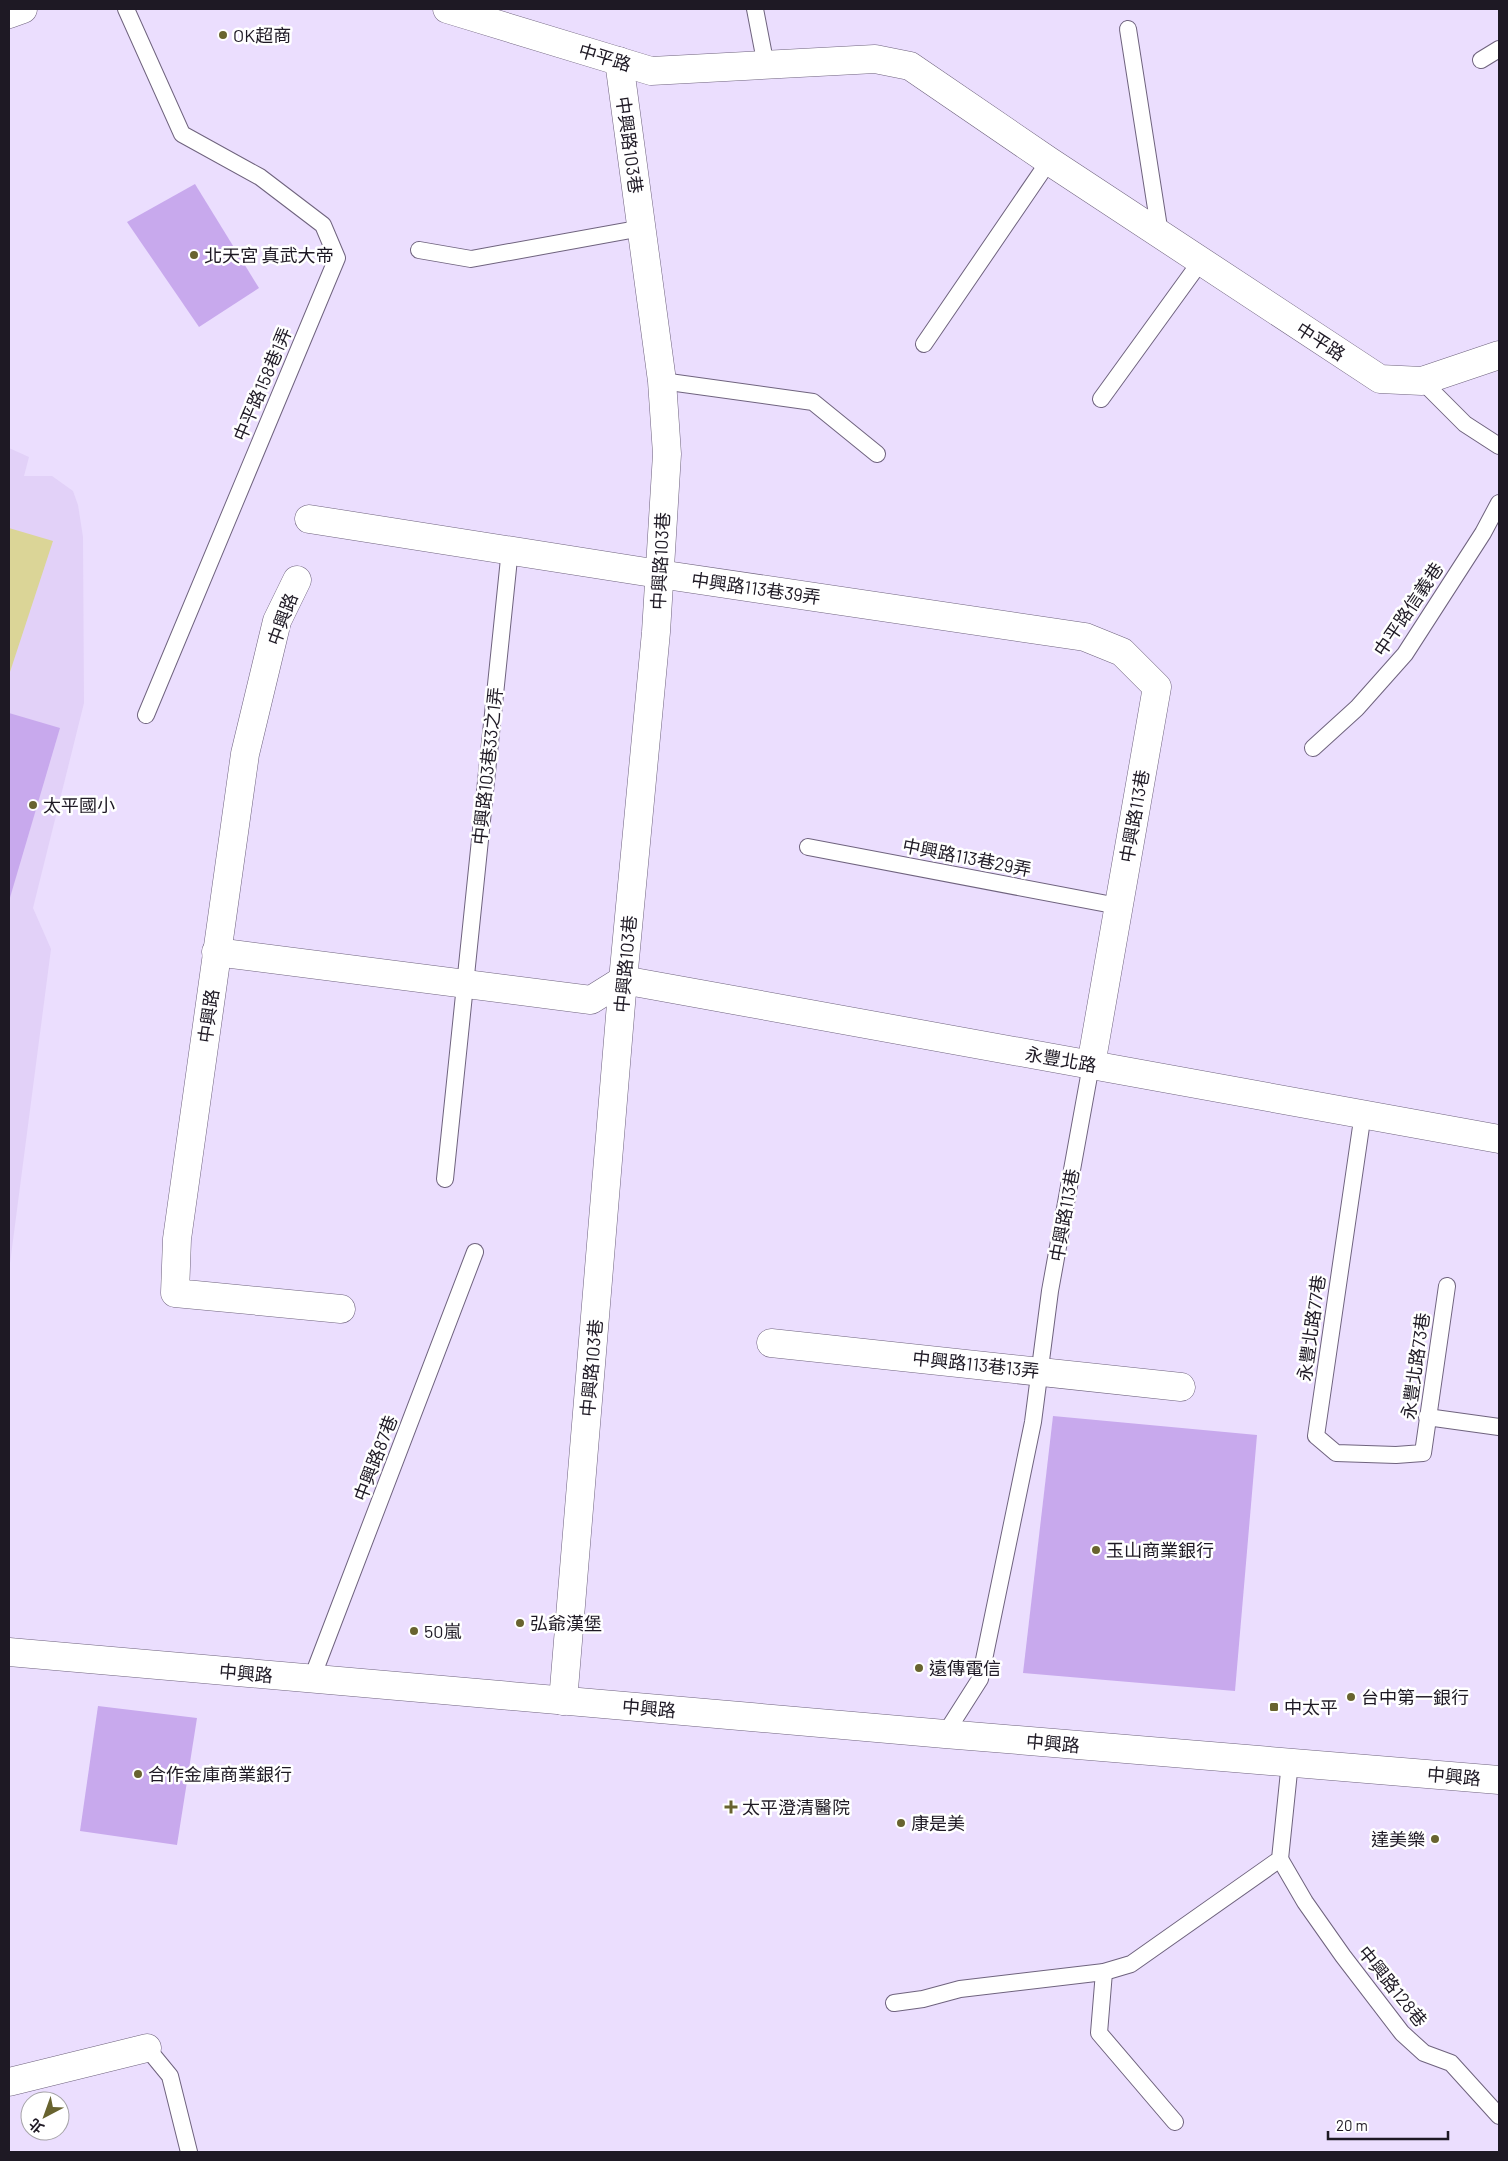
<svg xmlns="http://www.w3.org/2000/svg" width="1508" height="2161" font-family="Barlow,'Noto Sans TC',sans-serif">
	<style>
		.built { fill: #e2d1f8 }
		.green { fill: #dbd597 }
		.building { fill: #c8a9ed }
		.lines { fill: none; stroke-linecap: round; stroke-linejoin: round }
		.lane-casing { stroke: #6f637e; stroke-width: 18 }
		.street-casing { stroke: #6f637e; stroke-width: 29 }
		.secondary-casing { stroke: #6f637e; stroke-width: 29 }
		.lane { stroke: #fff; stroke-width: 16 }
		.street { stroke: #fff; stroke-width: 28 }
		.secondary { stroke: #fff; stroke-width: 28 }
		.poi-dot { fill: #68632f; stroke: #fff; stroke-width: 2 }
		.labels { text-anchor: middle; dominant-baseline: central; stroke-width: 5; stroke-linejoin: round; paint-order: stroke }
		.poi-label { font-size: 18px; fill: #1e1924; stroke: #fff; text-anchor: start }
		.street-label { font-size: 18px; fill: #1e1924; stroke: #fff }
	</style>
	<rect width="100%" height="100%" fill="#ebdefe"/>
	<polygon class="built" points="9,448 29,457 24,476 52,476 73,491 78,505 83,537 84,703 33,908 51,949 9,1271"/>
	<polygon class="green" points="9,528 53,541 9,675"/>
	<g class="building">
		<polygon points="195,184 259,288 199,327 127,222"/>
		<polygon points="9,713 60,728 9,901"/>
		<polygon points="1053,1416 1257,1435 1235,1691 1023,1673"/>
		<polygon points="98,1706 197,1718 177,1845 80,1831"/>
	</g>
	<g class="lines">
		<defs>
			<g id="lane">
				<polyline points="126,9 182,134 260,177 323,225 337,258 146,715"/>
				<polyline points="755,9 766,66"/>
				<polyline points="1128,29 1160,234"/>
				<polyline points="1481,60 1499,49"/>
				<polyline points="419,250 471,259 642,228"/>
				<polyline points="924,344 1049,161"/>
				<polyline points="662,381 813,402 877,454"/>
				<polyline points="1422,381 1465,424 1499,446"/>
				<polyline points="1101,399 1201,261"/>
				<polyline points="1313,748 1357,708 1405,654 1483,533 1499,503"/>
				<polyline points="808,847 1118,906"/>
				<polyline points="1363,1113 1316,1436 1336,1453 1396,1455 1423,1453 1447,1286"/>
				<polyline points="445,1179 510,549"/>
				<polyline points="1427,1417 1499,1427"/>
				<polyline points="312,1678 475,1252"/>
				<polyline points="945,1734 980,1679 1033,1422 1050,1291 1091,1065"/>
				<polyline points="1280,1859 1305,1902 1343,1956 1402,2033 1424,2053 1451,2063 1499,2116"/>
				<polyline points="1104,1972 1099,2033 1175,2122"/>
				<polyline points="894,2003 923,1999 960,1989 1104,1972 1131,1964 1280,1859 1290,1762"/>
				<polyline points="147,2048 170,2076 189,2152"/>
			</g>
			<g id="street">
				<polyline points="309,519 659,574 1085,637 1122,652 1157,687 1091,1065"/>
				<polyline points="297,580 277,621 245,754 177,1239 175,1293 341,1309"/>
				<polyline points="216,952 591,1000 623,980 1499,1139"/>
				<polyline points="771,1343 1181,1387"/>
				<polyline points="563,1701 623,980 656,632 667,454 662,381 619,61"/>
				<polyline points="9,2082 147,2048"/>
			</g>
			<g id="secondary">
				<polyline points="447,9 651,71 875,59 910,66 1049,161 1380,379 1422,381 1499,355"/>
				<polyline points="9,14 23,9"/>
				<polyline points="9,1652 945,1734 1499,1780"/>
			</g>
		</defs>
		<use href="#lane" class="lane-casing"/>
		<use href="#street" class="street-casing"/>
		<use href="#secondary" class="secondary-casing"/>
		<use href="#lane" class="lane"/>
		<use href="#street" class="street"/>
		<use href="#secondary" class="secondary"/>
	</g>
	<g class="poi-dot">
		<circle cx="223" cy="35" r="5"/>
		<circle cx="194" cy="255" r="5"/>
		<circle cx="33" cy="805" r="5"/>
		<circle cx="1096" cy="1550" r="5"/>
		<circle cx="520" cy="1623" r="5"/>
		<circle cx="414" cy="1631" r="5"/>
		<circle cx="919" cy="1668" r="5"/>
		<circle cx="1351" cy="1697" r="5"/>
		<rect x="1269" y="1702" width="10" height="10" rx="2.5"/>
		<circle cx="138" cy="1774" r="5"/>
		<path d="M728.5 1799.5h5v5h5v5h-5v5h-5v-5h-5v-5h5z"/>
		<circle cx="901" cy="1823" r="5"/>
		<circle cx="1435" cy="1839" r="5"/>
	</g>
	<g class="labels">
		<g class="poi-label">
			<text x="233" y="35">OK超商</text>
			<text x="204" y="255">北天宮 真武大帝</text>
			<text x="43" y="805">太平國小</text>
			<text x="1106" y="1550">玉山商業銀行</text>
			<text x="530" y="1623">弘爺漢堡</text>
			<text x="424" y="1631">50嵐</text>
			<text x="929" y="1668">遠傳電信</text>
			<text x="1361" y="1697">台中第一銀行</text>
			<text x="1284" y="1707">中太平</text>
			<text x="148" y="1774">合作金庫商業銀行</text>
			<text x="742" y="1807">太平澄清醫院</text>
			<text x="911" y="1823">康是美</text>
			<text x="1425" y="1839" text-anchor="end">達美樂</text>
		</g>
		<g class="street-label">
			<text transform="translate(605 57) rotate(17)">中平路</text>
			<text transform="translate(630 145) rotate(82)">中興路103巷</text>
			<text transform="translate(1321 341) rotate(33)">中平路</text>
			<text transform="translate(262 384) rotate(-67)">中平路158巷1弄</text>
			<text transform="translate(660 561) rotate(-87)">中興路103巷</text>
			<text transform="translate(756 588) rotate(8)">中興路113巷39弄</text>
			<text transform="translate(1408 609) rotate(-56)">中平路信義巷</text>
			<text transform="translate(282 619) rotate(-70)">中興路</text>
			<text transform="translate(487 766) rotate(-84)">中興路103巷33之1弄</text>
			<text transform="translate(1134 816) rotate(-80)">中興路113巷</text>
			<text transform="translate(967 857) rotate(11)">中興路113巷29弄</text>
			<text transform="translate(625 964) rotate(-85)">中興路103巷</text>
			<text transform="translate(208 1016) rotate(-82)">中興路</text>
			<text transform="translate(1061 1059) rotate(10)">永豐北路</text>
			<text transform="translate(1064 1215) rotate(-80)">中興路113巷</text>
			<text transform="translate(1311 1328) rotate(-82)">永豐北路77巷</text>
			<text transform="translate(976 1364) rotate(6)">中興路113巷13弄</text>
			<text transform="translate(1415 1366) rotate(-82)">永豐北路73巷</text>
			<text transform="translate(591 1368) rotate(-85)">中興路103巷</text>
			<text transform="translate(375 1458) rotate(-69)">中興路87巷</text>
			<text transform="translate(246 1673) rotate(5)">中興路</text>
			<text transform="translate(649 1708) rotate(5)">中興路</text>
			<text transform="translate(1053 1743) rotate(5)">中興路</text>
			<text transform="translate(1454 1776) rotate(5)">中興路</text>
			<text transform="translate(1393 1986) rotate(51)">中興路128巷</text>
		</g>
	</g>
	<rect width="1508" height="2161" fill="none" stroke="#1e1924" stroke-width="20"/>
	<g transform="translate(45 2116) rotate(221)"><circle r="24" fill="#ffffff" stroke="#a5a3a7"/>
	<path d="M0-4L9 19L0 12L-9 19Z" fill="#68632f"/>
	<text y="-8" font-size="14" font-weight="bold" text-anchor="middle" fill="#1e1924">北</text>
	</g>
	<path d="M1328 2131v8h120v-8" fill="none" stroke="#1e1924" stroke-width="2.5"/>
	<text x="1336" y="2131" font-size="15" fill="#1e1924" stroke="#ffffff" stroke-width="4" paint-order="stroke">20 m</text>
</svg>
